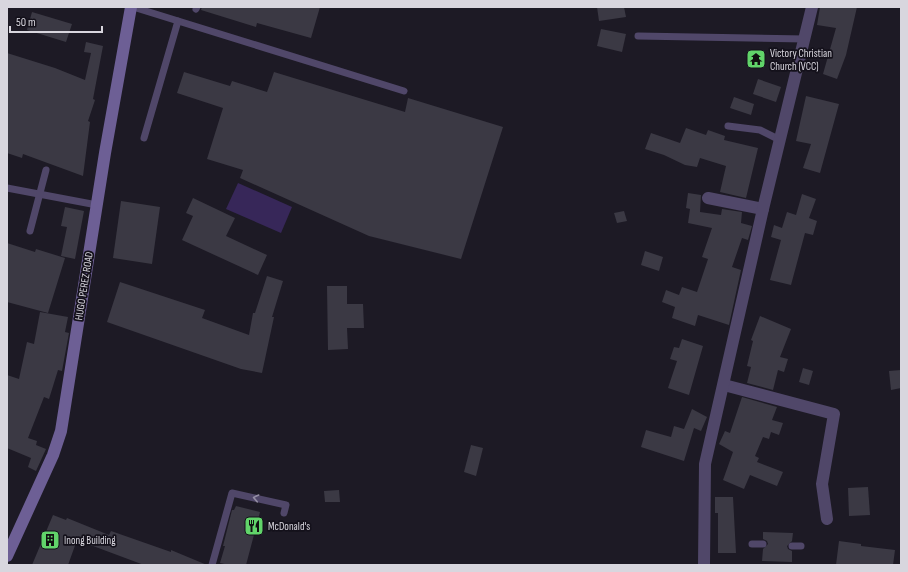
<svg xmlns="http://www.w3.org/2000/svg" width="908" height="572" font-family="'Sofia Sans Condensed',sans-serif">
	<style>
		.green { fill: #372759 }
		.building { fill: #3b3944 }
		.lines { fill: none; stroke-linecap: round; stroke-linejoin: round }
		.lane { stroke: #504769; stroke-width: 7 }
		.street { stroke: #504769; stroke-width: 12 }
		.secondary { stroke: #6d5f95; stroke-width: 12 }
		.oneway { stroke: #948ea4 }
		.labels { text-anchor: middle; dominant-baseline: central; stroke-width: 3.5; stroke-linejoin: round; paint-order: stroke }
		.poi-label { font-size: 11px; fill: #d8d6de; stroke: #14111b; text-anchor: start }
		.street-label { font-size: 11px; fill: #d8d6de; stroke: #14111b }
	</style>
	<rect width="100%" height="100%" fill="#1d1a25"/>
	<polygon class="green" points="238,183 292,207 281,233 226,209"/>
	<g class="building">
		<polygon points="202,7 320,7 311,38 257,23 256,27 201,10"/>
		<polygon points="597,7 624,7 626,17 599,21"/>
		<polygon points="820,7 857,7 846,55 837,79 823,74 836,28 817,25"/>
		<polygon points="32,12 72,24 66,42 27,30"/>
		<polygon points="601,29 626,34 622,52 597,46"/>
		<polygon points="86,42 103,46 93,99 95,100 88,121 90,122 83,176 23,154 22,158 7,153 7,53 55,68 85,80 91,53 84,52"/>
		<polygon points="184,72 230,86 232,81 267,92 274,72 405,112 408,98 503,127 461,259 369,236 240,178 243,170 207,159 223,108 177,93"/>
		<polygon points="758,79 781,87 776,102 753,94"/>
		<polygon points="806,96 839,104 820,173 803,168 811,144 796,141"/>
		<polygon points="734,97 754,104 751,115 730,108"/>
		<polygon points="686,128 706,135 708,130 725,136 724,140 758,148 746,198 720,192 726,166 700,158 697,167 685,165 664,155 645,149 651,133 680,143"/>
		<polygon points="688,193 701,195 700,212 721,215 722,209 742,212 741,223 752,226 748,240 742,238 732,267 741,270 729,325 698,315 695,326 672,318 675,307 662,302 666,290 679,295 682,287 697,292 708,259 702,257 712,228 688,223 690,209 686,208"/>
		<polygon points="802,194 816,199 809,218 817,221 813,235 805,233 791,285 770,280 781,240 771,237 774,225 782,228 787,212 796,215"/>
		<polygon points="193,198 235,218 226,236 267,255 258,275 182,240 193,216 186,213"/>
		<polygon points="121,201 160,207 152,264 113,258"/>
		<polygon points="65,207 84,211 75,259 61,256 67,227 61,226"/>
		<polygon points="624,211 627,221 617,223 614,213"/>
		<polygon points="7,243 35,252 36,249 65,258 48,313 7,302"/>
		<polygon points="645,251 663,257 659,271 641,265"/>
		<polygon points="267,276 283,281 272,317 274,317 262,373 241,369 107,322 120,282 205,310 202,318 249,335 253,313 255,313"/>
		<polygon points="327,286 347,286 347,304 363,304 364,328 347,328 348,349 328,350"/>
		<polygon points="40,312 68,317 65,332 69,333 62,371 58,370 49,399 44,397 28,438 37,441 36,445 46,449 36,471 28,467 31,458 7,448 7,375 19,379 27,342 34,344"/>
		<polygon points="760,316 791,329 780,357 788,359 784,372 778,370 773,390 747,383 751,367 747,366 753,341 751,340"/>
		<polygon points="682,339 703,346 689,395 668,388 677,361 670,359 674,347 679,348"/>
		<polygon points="803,368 813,371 809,385 799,382"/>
		<polygon points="901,370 901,388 891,390 889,371"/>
		<polygon points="742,397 777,407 772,420 783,423 779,435 771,432 769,439 763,437 755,456 759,458 757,462 783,472 777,486 750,475 744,489 723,480 733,452 719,444 725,431 730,433"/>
		<polygon points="692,409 707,417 701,431 694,428 684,461 641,447 646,430 671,437 674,426 684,429"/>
		<polygon points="471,445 483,448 476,476 464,472"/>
		<polygon points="868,487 870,515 849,516 848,488"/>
		<polygon points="339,490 340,502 325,502 324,491"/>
		<polygon points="715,497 733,497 736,553 718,553 718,513 715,513"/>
		<polygon points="236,506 260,512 246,565 229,565 220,563 225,546 223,546 232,510 234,510"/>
		<polygon points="53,515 66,520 67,518 109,535 111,531 171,552 171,550 207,565 144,565 77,540 68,565 32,565"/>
		<polygon points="763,532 793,533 792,541 787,546 788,549 792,551 792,562 762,561 763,549 768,544 767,541 763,539"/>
		<polygon points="839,541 861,544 861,546 895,550 893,565 836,565"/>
	</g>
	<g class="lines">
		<g class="lane">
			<polyline points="133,7 404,91"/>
			<polyline points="196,9 197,7"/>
			<polyline points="638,36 805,39"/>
			<polyline points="728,126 760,130 780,140"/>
			<polyline points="144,138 178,21"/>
			<polyline points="7,188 97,205"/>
			<polyline points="30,231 46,170"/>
			<polyline points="752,544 763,544"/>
			<polyline points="792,546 801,546"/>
			<polyline points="212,565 232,493 286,505 284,513"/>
		</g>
		<g class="street">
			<polyline points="708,198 763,209"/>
			<polyline points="724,385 834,414 822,484 827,519"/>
			<polyline points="704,565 705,464 763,209 812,7"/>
		</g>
		<polyline class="secondary" points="7,556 53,455 61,431 105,153 131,7"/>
	</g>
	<defs><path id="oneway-chevron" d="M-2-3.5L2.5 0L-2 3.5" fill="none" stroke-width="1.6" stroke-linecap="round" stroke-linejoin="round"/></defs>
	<use class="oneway" href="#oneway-chevron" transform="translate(256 498) rotate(-167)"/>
	<defs>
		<symbol id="temple-square" viewBox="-11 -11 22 22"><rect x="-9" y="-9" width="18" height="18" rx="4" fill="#61d46a" stroke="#14111b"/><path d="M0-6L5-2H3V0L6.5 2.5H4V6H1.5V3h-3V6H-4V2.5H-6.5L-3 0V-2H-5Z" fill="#111"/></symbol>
		<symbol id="restaurant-square" viewBox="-11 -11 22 22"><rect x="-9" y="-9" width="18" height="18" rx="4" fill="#61d46a" stroke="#14111b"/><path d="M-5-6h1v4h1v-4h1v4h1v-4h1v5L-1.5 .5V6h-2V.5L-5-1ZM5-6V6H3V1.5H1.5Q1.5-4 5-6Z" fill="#111"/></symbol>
		<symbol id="building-square" viewBox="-11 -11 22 22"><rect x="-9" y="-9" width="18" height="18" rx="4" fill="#61d46a" stroke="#14111b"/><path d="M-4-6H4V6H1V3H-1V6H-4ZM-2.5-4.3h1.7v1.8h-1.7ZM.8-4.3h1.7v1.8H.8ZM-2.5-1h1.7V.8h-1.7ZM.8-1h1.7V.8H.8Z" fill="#111"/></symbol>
	</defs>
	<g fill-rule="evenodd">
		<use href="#temple-square" x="745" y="48" width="22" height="22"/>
		<use href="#restaurant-square" x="243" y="515" width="22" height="22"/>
		<use href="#building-square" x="39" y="529" width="22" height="22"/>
	</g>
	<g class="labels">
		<g class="poi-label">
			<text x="770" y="53">Victory Christian<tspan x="770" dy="13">Church (VCC)</tspan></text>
			<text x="268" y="526">McDonald's</text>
			<text x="64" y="540">Inong Building</text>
		</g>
		<g class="street-label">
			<text transform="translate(84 286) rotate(-81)">HUGO PEREZ ROAD</text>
		</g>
	</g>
	<rect width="908" height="572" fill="none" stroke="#d8d6de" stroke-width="16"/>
	<path d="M10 26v6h92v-6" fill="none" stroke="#d8d6de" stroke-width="2"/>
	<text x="16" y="26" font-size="12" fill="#d8d6de" stroke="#14111b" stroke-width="3" paint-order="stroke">50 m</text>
</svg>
